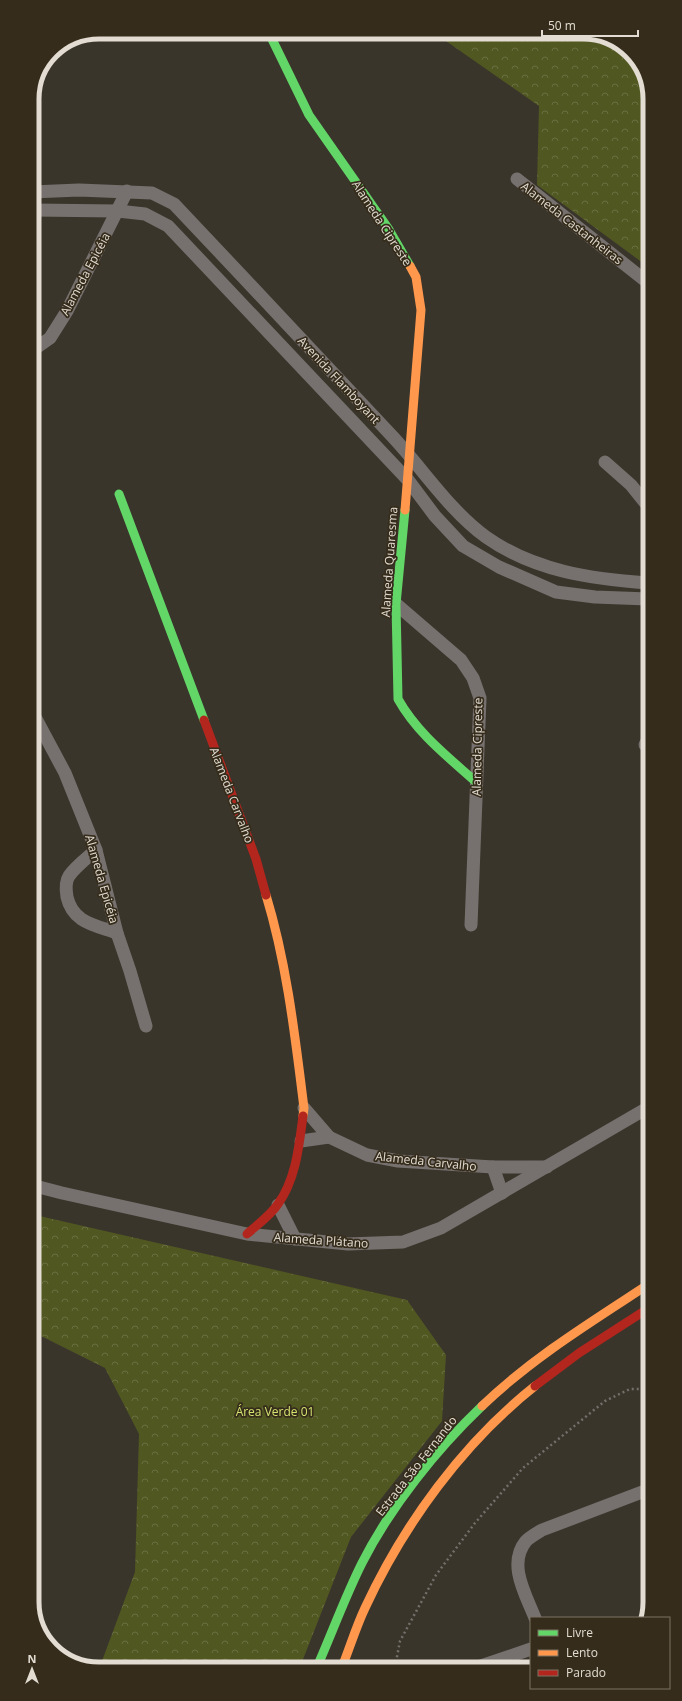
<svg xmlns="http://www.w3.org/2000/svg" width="682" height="1701" font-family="'Open Sans',sans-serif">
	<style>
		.forest { fill: url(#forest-crowns) }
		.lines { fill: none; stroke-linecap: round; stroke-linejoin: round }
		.path { stroke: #736f6b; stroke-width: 2.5; stroke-dasharray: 2 3; stroke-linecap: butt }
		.street { stroke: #76716e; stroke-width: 13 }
		.fast { stroke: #63d668; stroke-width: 9 }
		.slow { stroke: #ff974d; stroke-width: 9 }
		.jam { stroke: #b3261e; stroke-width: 9 }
		.labels { text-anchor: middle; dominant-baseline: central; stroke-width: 3.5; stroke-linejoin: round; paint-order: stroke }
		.street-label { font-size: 12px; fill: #e2dcd2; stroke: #362c1b }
		.park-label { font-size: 12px; fill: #d2e46f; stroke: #362c1b }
		.rim { fill: none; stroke: #e2dcd2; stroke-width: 5 }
	</style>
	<defs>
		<pattern id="forest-crowns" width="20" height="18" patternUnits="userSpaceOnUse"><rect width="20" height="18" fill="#505720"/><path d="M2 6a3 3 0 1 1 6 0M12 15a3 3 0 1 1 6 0" fill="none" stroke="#696f40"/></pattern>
	</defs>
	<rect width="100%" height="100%" fill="#3a352b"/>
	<g class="forest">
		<polygon points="587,32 624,46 646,78 647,266 537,185 539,106 436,34"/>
		<polygon points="35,1215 407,1300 446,1355 442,1421 351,1537 300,1667 99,1669 135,1572 139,1434 105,1368 35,1333"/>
	</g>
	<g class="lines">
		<polyline class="path" points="395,1667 400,1641 436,1575 475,1523 523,1468 605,1401 630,1389 650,1389"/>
		<g class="street">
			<polyline points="517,179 647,282"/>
			<path d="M32 192 79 190 152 193 174 204C247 281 319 358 392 436 423 469 449 510 486 537 534 571 591 579 648 583"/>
			<polyline points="32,210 118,211 145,214 168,226 408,480 435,516 463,546 499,567 556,592 595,597 648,599"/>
			<polyline points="33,350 50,338 67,311 127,191"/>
			<polyline points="605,462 631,485 647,505"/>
			<polyline points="396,604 461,660 473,678 480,698 471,925"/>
			<polyline points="34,715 65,773 96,850 117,933 130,971 146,1026"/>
			<polyline points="645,745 648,739"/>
			<path d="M96 850C87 858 76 866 69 876 65 882 66 891 67 897 73 923 95 925 117 933"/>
			<polyline points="304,1108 329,1137 367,1155 398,1161 493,1167 547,1167"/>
			<polyline points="301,1141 329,1137"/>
			<polyline points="493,1167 502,1193"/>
			<polyline points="35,1186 62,1193 247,1234 348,1244 403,1242 441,1228 649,1107"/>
			<polyline points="278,1205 295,1239"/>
			<path d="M535 1618C526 1595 507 1564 526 1541 530 1537 537 1533 542 1530L650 1489"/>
			<polyline points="481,1666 531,1649"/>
		</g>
		<g class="fast">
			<polyline points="270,35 309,115 388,228 410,266"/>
			<polyline points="119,494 204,720"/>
			<path d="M405 510 396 604 398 699C417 733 447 756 476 782"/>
			<path d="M317 1667C332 1633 345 1597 362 1563 391 1506 436 1450 482 1406"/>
		</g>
		<g class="slow">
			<polyline points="405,510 421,310 416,277 410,266"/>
			<path d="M266 895C287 964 295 1036 304 1108L303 1116"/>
			<path d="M482 1406C532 1358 591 1322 649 1284"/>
			<path d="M342 1667C350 1647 356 1627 365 1608 404 1524 463 1443 535 1386"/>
		</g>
		<g class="jam">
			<polyline points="204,720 256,859 266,895"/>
			<path d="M247 1234C257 1225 271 1215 278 1204 296 1179 299 1146 303 1116"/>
			<polyline points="535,1386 579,1353 649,1308"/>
		</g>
	</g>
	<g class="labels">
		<g class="street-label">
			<text transform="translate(382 223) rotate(57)">Alameda Cipreste</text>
			<text transform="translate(572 223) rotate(38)">Alameda Castanheiras</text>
			<text transform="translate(85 274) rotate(-62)">Alameda Epicéia</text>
			<text transform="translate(339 380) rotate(47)">Avenida Flamboyant</text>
			<text transform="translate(389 562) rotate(-86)">Alameda Quaresma</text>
			<text transform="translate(477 747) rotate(-89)">Alameda Cipreste</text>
			<text transform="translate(232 795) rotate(69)">Alameda Carvalho</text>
			<text transform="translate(102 879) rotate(74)">Alameda Epicéia</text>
			<text transform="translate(426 1161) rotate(6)">Alameda Carvalho</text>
			<text transform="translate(321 1240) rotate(4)">Alameda Plátano</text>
			<text transform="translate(416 1466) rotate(-52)">Estrada São Fernando</text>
		</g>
		<g class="park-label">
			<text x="275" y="1411">Área Verde 01</text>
		</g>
	</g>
	<path d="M0 0H682V1701H0ZM99 39H583A60 60 0 0 1 643 99V1602A60 60 0 0 1 583 1662H99A60 60 0 0 1 39 1602V99A60 60 0 0 1 99 39Z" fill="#362c1b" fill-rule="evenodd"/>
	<path class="rim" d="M99 39H583A60 60 0 0 1 643 99V1602A60 60 0 0 1 583 1662H99A60 60 0 0 1 39 1602V99A60 60 0 0 1 99 39Z"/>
	<rect x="530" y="1617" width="140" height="72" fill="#362c1b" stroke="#7b7264"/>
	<rect x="538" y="1630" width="20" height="6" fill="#63d668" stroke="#7b7264"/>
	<text x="566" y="1637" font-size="12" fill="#e2dcd2">Livre</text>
	<rect x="538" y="1650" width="20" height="6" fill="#ff974d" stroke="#7b7264"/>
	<text x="566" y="1657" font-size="12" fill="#e2dcd2">Lento</text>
	<rect x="538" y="1670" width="20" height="6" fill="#b3261e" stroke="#7b7264"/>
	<text x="566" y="1677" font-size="12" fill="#e2dcd2">Parado</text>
	<g transform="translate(32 1669)" stroke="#362c1b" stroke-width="3" paint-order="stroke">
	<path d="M0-3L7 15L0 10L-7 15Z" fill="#e2dcd2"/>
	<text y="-6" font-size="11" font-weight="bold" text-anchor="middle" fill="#e2dcd2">N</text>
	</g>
	<path d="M542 30v6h96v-6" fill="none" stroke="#e2dcd2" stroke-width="2"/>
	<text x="548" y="30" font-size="12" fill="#e2dcd2" stroke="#362c1b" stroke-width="3" paint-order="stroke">50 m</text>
</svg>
